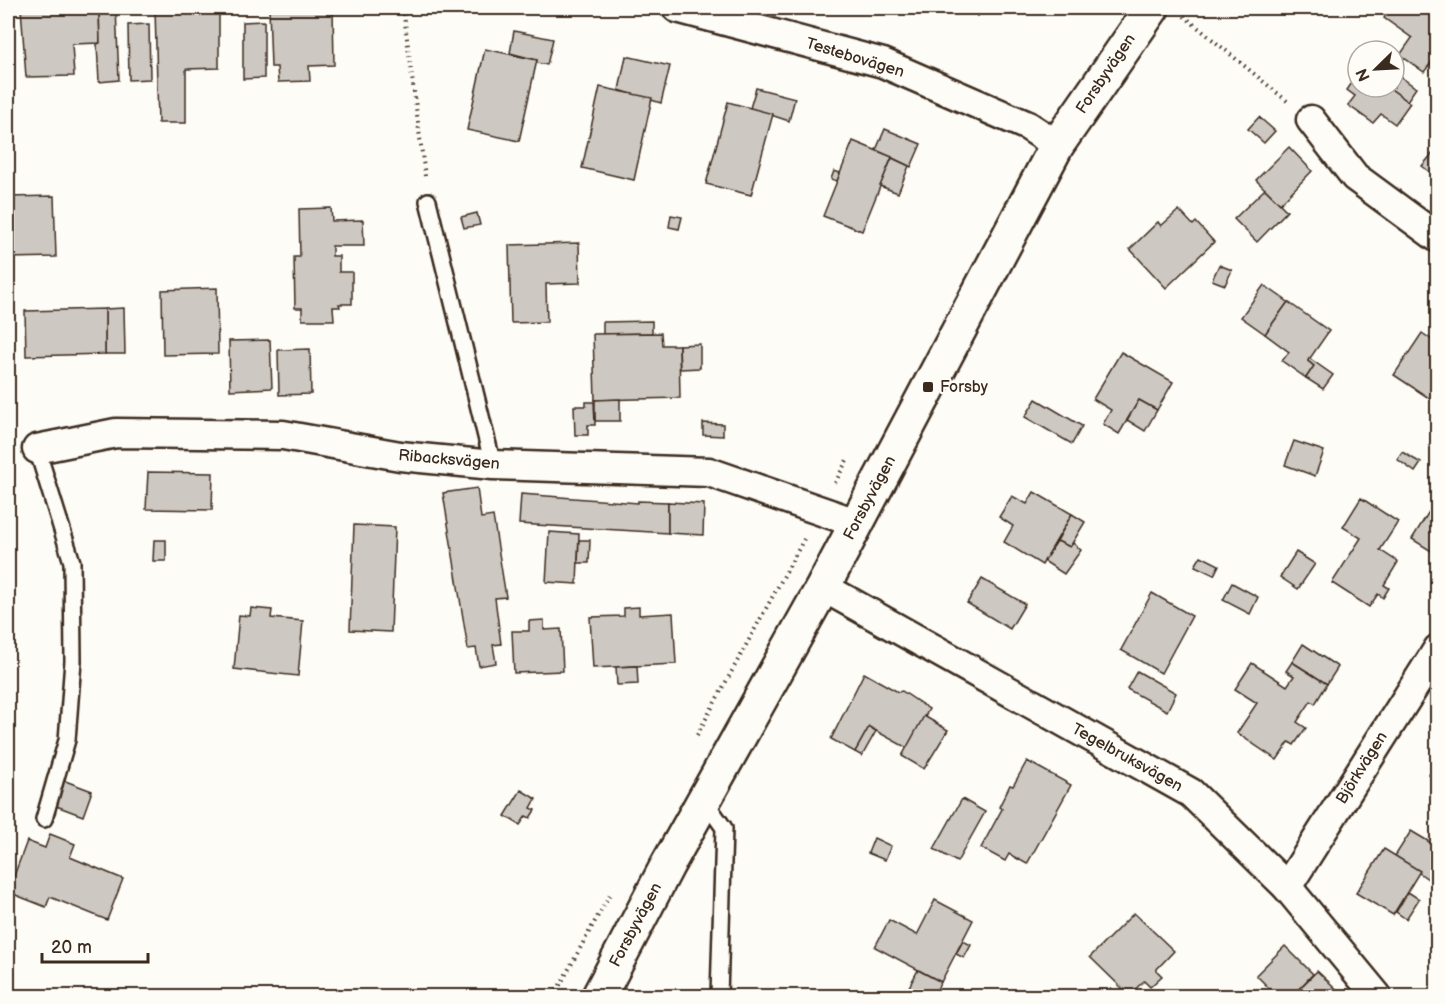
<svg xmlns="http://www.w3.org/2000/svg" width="1445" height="1004" font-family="'Balsamiq Sans',sans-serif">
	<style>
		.building { fill: #cdc8c2; stroke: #3b2a1e; stroke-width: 1.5 }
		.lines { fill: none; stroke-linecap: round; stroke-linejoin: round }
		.service-casing { stroke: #3b2a1e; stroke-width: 20 }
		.minor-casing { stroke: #3b2a1e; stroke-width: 33 }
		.tertiary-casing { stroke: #3b2a1e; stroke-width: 38 }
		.path { stroke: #3b2a1e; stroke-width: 4; stroke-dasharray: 1.5 4.5; stroke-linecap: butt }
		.service { stroke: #fdfcf7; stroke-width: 15 }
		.minor { stroke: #fdfcf7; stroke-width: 28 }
		.tertiary { stroke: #fdfcf7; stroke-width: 33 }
		.poi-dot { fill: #3b2a1e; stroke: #fdfcf7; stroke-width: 2 }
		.labels { text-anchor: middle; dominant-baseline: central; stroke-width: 4.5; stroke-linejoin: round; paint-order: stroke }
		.street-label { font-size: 16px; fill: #3b2a1e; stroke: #fdfcf7 }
		.poi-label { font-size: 16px; fill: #3b2a1e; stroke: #fdfcf7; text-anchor: start }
	</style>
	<rect width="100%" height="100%" fill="#fdfcf7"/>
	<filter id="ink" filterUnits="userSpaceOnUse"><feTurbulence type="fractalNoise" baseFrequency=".0167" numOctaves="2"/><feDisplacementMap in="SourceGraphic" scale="12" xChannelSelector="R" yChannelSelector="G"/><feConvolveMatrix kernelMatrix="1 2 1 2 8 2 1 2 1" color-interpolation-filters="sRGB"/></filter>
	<g filter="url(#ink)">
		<g class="building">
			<polygon points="21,8 99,8 100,43 72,44 74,76 26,77"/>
			<polygon points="99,8 116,8 119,80 99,82 97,44 100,43"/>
			<polygon points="155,8 219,8 219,68 186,69 186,123 158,123"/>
			<polygon points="269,8 333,8 334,65 309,66 310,81 278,82 277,67 271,67"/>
			<polygon points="967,8 985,8 978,16"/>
			<polygon points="1391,8 1438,9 1438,54 1424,72 1400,55 1412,38 1384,18"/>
			<polygon points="264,21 264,78 243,79 243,22"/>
			<polygon points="149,24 150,79 129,80 128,25"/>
			<polygon points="514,31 553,39 547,65 536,63 537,60 510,53"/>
			<polygon points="485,49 537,60 519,141 467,130"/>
			<polygon points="626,56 670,66 661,103 619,90"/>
			<polygon points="1394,72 1416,88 1407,101 1388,87 1394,87"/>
			<polygon points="1358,74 1358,87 1388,87 1410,103 1395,124 1381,114 1373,123 1348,105 1355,96 1347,90"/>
			<polygon points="600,87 652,98 634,180 582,168"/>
			<polygon points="756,88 795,98 789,121 750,108"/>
			<polygon points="728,102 773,114 751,195 706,184"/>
			<polygon points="1259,117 1275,131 1264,143 1248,129"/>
			<polygon points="885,129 921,144 911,167 876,150"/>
			<polygon points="853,141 892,157 862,231 823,216"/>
			<polygon points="1289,147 1312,171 1280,204 1256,180"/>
			<polygon points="1438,147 1438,174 1436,177 1422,166"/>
			<polygon points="892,158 909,166 898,193 880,186"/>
			<rect x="8" y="165" width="1" height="22"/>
			<polygon points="834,171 840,173 837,181 831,179"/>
			<polygon points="1265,189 1287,211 1257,242 1234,219"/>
			<polygon points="54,196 56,257 8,258 8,197"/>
			<polygon points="331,208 332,221 363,220 364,246 332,246 332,256 339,256 339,272 352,272 352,304 339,304 340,307 333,307 334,320 302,320 302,308 295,308 294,257 300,257 299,209"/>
			<polygon points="1179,210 1193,225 1196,222 1214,242 1166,288 1130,249 1158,222 1161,226"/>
			<polygon points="477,213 480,225 464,228 461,217"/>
			<polygon points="671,215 682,217 679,229 669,227"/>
			<polygon points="579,243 580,283 546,284 547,322 511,323 509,245"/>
			<polygon points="1219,265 1232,270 1225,285 1212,280"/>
			<polygon points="1264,285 1288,302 1265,334 1241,317"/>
			<polygon points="217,288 218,354 163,355 162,290"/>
			<polygon points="1288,302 1329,331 1308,361 1314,366 1306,378 1282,361 1289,352 1265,334"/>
			<polygon points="124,308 125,354 105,354 105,309"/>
			<polygon points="105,309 105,354 26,356 25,311"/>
			<polygon points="652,321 652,333 603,334 603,322"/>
			<polygon points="661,333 662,345 679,345 680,398 595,400 593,334"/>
			<polygon points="1422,333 1438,344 1438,404 1394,375"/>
			<polygon points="270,340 272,388 230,390 229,341"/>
			<polygon points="700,344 700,368 680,369 679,345"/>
			<polygon points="310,349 311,394 279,395 278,350"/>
			<polygon points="1121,352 1173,382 1157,410 1139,400 1119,434 1103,424 1111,410 1093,399"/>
			<polygon points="1309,358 1333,375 1323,389 1306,378 1314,366 1308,361"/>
			<polygon points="620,399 620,421 595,421 595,400"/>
			<polygon points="1036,399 1082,426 1072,444 1025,417"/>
			<polygon points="1139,400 1157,410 1145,431 1127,420"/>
			<polygon points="586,402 594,402 595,425 588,425 588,435 575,435 574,406 586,406"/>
			<polygon points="703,423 723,424 723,436 703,435"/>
			<polygon points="1294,441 1324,451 1315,476 1285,465"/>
			<polygon points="1402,452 1421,463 1415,472 1397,459"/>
			<polygon points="148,472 213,473 212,510 146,509"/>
			<polygon points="477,488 481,518 493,516 506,597 495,598 501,644 493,645 496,663 479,666 476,648 468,649 443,493"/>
			<polygon points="1034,492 1072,514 1042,565 1004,542 1013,526 999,517 1012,496 1027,504"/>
			<polygon points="521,494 638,503 638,501 668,502 668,533 519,524"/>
			<polygon points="1361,498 1398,522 1380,550 1398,562 1384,585 1389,588 1383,598 1378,594 1369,607 1332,583 1361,538 1343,527"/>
			<polygon points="668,502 704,504 703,535 668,533"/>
			<polygon points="1430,510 1438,515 1436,554 1412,539"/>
			<polygon points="1072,514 1085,522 1070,547 1057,541"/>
			<polygon points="354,525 395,527 391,632 350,630"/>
			<polygon points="549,532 579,534 577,584 546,582"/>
			<polygon points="154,540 166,540 166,561 153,561"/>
			<polygon points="579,540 590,540 589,563 578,563"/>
			<polygon points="1057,541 1070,547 1073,543 1081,550 1064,574 1044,561"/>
			<polygon points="1296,552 1315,564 1298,589 1280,577"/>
			<polygon points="1201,556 1219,565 1214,575 1195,566"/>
			<polygon points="982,579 1025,604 1010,629 967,603"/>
			<polygon points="1232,583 1258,597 1250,614 1223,600"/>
			<polygon points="1152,593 1192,616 1161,673 1121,650"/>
			<polygon points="639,607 639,615 673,613 676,664 593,668 590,617 624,616 624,608"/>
			<polygon points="251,608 272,610 271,618 303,621 298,676 234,669 239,615 250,616"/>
			<polygon points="544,620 544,630 561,629 563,671 514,673 512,631 529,631 529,621"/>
			<polygon points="1303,644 1338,667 1327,684 1292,662"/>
			<polygon points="1292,662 1327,684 1315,704 1311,701 1297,722 1306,728 1294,745 1289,742 1277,760 1237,733 1257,703 1235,689 1252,663 1287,686 1294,676 1286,671"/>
			<polygon points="637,666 638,684 617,685 616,667"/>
			<polygon points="1137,671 1176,693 1167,711 1127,689"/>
			<polygon points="864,673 898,692 902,691 929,709 907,748 869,727 855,752 831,739"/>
			<polygon points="924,716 948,730 924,769 902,756"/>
			<polygon points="869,727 876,731 862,756 855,752"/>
			<polygon points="1027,761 1071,785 1027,864 1009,854 1005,861 981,848 1002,809 999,807 1010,785 1013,786"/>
			<polygon points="1438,762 1438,780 1429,775"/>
			<polygon points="60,779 92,791 83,816 51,804"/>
			<polygon points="521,790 536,799 531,808 535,810 530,818 526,816 520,825 505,816"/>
			<polygon points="962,799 985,812 957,862 934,849"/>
			<polygon points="1411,831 1438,847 1438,864 1428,879 1395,856"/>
			<polygon points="50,834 75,844 70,857 123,879 107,920 50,897 46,907 8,892 27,841 45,848"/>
			<polygon points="874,838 891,846 885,860 868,853"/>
			<polygon points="1384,849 1420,871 1393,915 1356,893"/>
			<polygon points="1408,892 1419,899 1406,919 1396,912"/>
			<polygon points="935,900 973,920 941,982 875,947 889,920 917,935"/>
			<polygon points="1134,913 1174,951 1156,970 1162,976 1150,987 1144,981 1129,995 1090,957"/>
			<polygon points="963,941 971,945 964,958 956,954"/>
			<polygon points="1285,946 1313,974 1292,996 1277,996 1256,975"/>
			<polygon points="918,970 941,982 933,996 927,996 909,987"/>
			<polygon points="1317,971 1344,996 1292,996"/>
		</g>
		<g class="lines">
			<defs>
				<g id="service">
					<polyline points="428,201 493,465"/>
					<polyline points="37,449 72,562 73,661 67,740 44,819"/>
					<polyline points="704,800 724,828 719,996"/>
				</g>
				<g id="minor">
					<polyline points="677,8 883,63 1028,126 1057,145"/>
					<polyline points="1311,120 1355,177 1438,238"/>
					<polyline points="37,449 116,433 283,435 400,456 493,465 709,472 856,523"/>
					<polyline points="823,587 1191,793 1287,887 1377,996"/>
					<polyline points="1287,887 1438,649"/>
				</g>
				<polyline id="tertiary" points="599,996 667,866 823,587 1057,145 1152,8"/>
			</defs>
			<use href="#service" class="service-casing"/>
			<use href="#minor" class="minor-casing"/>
			<use href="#tertiary" class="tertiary-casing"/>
			<g class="path">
				<polyline points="403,8 425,176"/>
				<polyline points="1184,16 1287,101"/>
				<polyline points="835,483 847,460"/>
				<polyline points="697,735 804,539"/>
				<polyline points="554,996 611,892"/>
			</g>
			<use href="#service" class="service"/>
			<use href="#minor" class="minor"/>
			<use href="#tertiary" class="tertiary"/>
		</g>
	</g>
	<rect class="poi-dot" x="922" y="381" width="12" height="12" rx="3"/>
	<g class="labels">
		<g class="street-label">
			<text transform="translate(855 58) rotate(17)">Testebovägen</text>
			<text transform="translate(1106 74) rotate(-56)">Forsbyvägen</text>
			<text transform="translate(449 460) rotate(5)">Ribacksvägen</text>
			<text transform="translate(870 498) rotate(-62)">Forsbyvägen</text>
			<text transform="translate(1127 758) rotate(29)">Tegelbruksvägen</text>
			<text transform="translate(1362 768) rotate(-58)">Björkvägen</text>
			<text transform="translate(636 925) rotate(-62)">Forsbyvägen</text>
		</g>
		<g class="poi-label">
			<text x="940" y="387">Forsby</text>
		</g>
	</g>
	<rect width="1445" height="1004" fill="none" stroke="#fdfcf7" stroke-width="30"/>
	<rect x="15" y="15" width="1415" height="974" fill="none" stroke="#3b2a1e" stroke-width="2" filter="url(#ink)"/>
	<g transform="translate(1376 69) rotate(246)"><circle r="28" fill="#fdfcf7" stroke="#afa8a0" stroke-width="1.5"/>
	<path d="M0-4.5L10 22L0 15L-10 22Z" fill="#3b2a1e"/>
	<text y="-9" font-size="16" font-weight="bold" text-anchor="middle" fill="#3b2a1e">N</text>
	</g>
	<path d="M42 953v9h106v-9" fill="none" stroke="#3b2a1e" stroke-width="3"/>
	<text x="51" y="953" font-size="18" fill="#3b2a1e" stroke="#fdfcf7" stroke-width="4.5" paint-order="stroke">20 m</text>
</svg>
